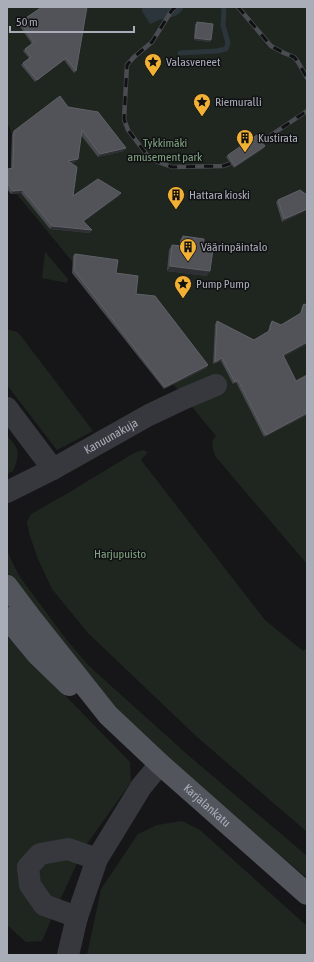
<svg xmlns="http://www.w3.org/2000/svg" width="314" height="962" font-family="'Asap Condensed',sans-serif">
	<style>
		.green { fill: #1e261f }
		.water { fill: #2c353c }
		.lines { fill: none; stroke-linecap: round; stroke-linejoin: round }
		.stream { stroke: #2c353c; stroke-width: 5 }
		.minor { stroke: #37383d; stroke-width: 22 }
		.major { stroke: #53555c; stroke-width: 22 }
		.rail-casing { stroke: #4a4c52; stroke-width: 4.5 }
		.rail { stroke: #111113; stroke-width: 3; stroke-dasharray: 9; stroke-linecap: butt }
		.wall { fill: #47494d }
		.shaded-wall { fill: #2f3033 }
		.building { fill: #525359; stroke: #5f6168 }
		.labels { text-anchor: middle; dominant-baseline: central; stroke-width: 3; stroke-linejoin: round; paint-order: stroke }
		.poi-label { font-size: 12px; fill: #a8adb8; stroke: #111113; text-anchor: start }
		.park-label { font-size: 12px; fill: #7fa381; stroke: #111113 }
		.street-label { font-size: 12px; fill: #a8adb8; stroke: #111113 }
	</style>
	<rect width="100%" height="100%" fill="#161618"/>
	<g class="green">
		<path d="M7 7H307V564L215 456C213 449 210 441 216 436L10 186 12 134 7 122Z"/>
		<polygon points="45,252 68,279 67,283 42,278"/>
		<polygon points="7,329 17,332 21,336 93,431 57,450 7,385"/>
		<path d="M7 436C20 449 20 454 13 471L7 474Z"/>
		<polygon points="143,450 148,452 141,460 265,620 303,651 307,648 307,832 196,736 88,633 52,589 38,559 29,533 27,522 31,514 68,493 134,453"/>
		<polygon points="7,549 12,562 20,577 66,639 89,666 188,755 307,856 307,878 178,769 110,706 7,572"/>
		<polygon points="7,636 130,762 131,782 84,848 51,920 42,941 26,942 7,925"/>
		<polygon points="182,821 200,830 307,926 307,955 87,955 101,889 138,834 157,825"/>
	</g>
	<path class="water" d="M142 7H184C179 18 169 17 159 20 155 21 154 23 150 24L142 11Z"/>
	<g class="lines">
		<polyline class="stream" points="180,53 217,51 226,49 228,43 223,25 224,11 223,7"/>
		<g class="minor">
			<polyline points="7,408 53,469"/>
			<path id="s1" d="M7 492 53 469 149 415 185 398 216 385"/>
			<polyline points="77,917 44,905 30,885 28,867 40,854 68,849 97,859"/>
			<polyline points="68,955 77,917 97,859 141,787 160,764"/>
		</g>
		<g class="major">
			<path id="s2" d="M7 586 31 618 108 715 160 764 307 894"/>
			<polyline points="7,618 37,654 69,685"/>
		</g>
		<defs>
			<g id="rail">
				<polyline points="176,7 172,10 152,42 134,57 127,65 124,119 128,130 147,155 158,162 172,167 223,166 229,164 239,157"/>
				<polyline points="238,7 271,46 284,53 294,57 298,62 307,78"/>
				<polyline points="252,148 307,111"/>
			</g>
		</defs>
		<use href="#rail" class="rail-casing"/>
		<use href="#rail" class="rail"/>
	</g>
	<g class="wall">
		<polygon points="42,7 76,71 74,73 64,60 35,82 21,65 23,63 29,58 23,51 25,49 32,44 18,24 20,22"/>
		<polygon points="197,22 211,40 209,42 194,40 195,25"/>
		<polygon points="68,107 124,151 98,157 81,135 76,162 71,163 73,196 119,196 84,221 92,230 90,233 50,229 21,193 11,194 7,189 7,170 8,169 11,168 12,134 14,131"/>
		<polygon points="265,146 263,149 234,168 226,157 228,155"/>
		<polygon points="307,195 307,210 282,222 276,202 278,200"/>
		<polygon points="183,236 203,248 207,276 167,271 169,250 172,245 180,246 180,240"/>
		<polygon points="75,254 116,273 208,365 206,368 164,389 72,273 73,256"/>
		<polygon points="304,304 307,344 284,356 307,415 264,437 236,382 233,384 221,361 213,364 215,324 217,321 254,340 268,332 270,324 272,321 281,325 300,314 302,306"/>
	</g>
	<g class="shaded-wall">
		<polygon points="195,38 211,40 209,42 194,40"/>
		<polygon points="66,58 64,60 35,82 37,80"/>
		<polygon points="265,146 263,149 234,168 235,166"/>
		<polygon points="126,148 124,151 98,157 100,154"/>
		<polygon points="78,159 76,162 66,165 68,161"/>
		<polygon points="23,190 21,193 11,194 13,191"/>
		<polygon points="121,193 119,196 81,224 83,221"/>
		<polygon points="307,209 307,210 282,222 284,219"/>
		<polygon points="52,226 92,230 90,233 50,229"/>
		<polygon points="170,266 210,271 207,276 167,271"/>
		<polygon points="307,342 307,344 282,358 283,355"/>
		<polygon points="222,358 221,361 213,364 215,362"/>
		<polygon points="208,365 206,368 164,389 165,387"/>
		<polygon points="307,413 307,415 264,437 266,435"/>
	</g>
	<g class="building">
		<polygon points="42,7 87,7 76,71 66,58 37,80 23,63 31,57 25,49 34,42 20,22"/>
		<polygon points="197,22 213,24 211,40 195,38"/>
		<polygon points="60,96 68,107 98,112 126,148 100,154 82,130 78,159 68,161 77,167 73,196 98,179 121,193 83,221 92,230 52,226 23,190 13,191 8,184 8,169 13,168 14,131"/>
		<polygon points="257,135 265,146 235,166 228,155"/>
		<polygon points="300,190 307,195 307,209 284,219 278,200"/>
		<polygon points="183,236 204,239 203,248 213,249 210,271 170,266 172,245 182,246"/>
		<polygon points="75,254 118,260 116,273 138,276 136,294 155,296 208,365 165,387 74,270"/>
		<polygon points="304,304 307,305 307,342 283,355 296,381 307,375 307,413 266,435 238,380 235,382 222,358 215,362 217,321 254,340 269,331 272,321 281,325 301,313"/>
	</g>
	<defs>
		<symbol id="sight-pin" viewBox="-11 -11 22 30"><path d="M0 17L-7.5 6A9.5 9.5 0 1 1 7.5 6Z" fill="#f2b134" stroke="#111113"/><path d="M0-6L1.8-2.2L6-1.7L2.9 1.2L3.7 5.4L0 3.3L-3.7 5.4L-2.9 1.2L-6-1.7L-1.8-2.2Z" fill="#111"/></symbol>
		<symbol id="building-pin" viewBox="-11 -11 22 30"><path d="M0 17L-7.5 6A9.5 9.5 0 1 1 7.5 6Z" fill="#f2b134" stroke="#111113"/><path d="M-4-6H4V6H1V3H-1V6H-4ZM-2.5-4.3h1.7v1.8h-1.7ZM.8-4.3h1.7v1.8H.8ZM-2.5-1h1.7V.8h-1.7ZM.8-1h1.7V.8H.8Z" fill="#111"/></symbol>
	</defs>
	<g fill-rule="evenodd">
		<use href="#sight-pin" x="143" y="52" width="20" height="27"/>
		<use href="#sight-pin" x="192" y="92" width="20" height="27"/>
		<use href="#building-pin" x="235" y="128" width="20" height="27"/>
		<use href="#building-pin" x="166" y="185" width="20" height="27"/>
		<use href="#building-pin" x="178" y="237" width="20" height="27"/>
		<use href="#sight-pin" x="173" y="274" width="20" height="27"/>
	</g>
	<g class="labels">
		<g class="poi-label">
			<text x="166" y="62">Valasveneet</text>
			<text x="215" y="102">Riemuralli</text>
			<text x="258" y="138">Kustirata</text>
			<text x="189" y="195">Hattara kioski</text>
			<text x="201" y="247">Väärinpäintalo</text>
			<text x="196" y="284">Pump Pump</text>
		</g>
		<g class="park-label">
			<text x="165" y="143">Tykkimäki<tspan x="165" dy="14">amusement park</tspan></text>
			<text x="120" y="554">Harjupuisto</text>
		</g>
		<g class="street-label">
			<text stroke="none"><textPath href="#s1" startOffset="118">Kanuunakuja</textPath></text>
			<text stroke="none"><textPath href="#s2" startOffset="298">Karjalankatu</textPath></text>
		</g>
	</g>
	<rect width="314" height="962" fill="none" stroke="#a8adb8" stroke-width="16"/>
	<path d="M10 26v6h124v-6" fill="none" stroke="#a8adb8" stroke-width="2"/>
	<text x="16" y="26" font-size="12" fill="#a8adb8" stroke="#111113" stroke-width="3" paint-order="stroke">50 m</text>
</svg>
